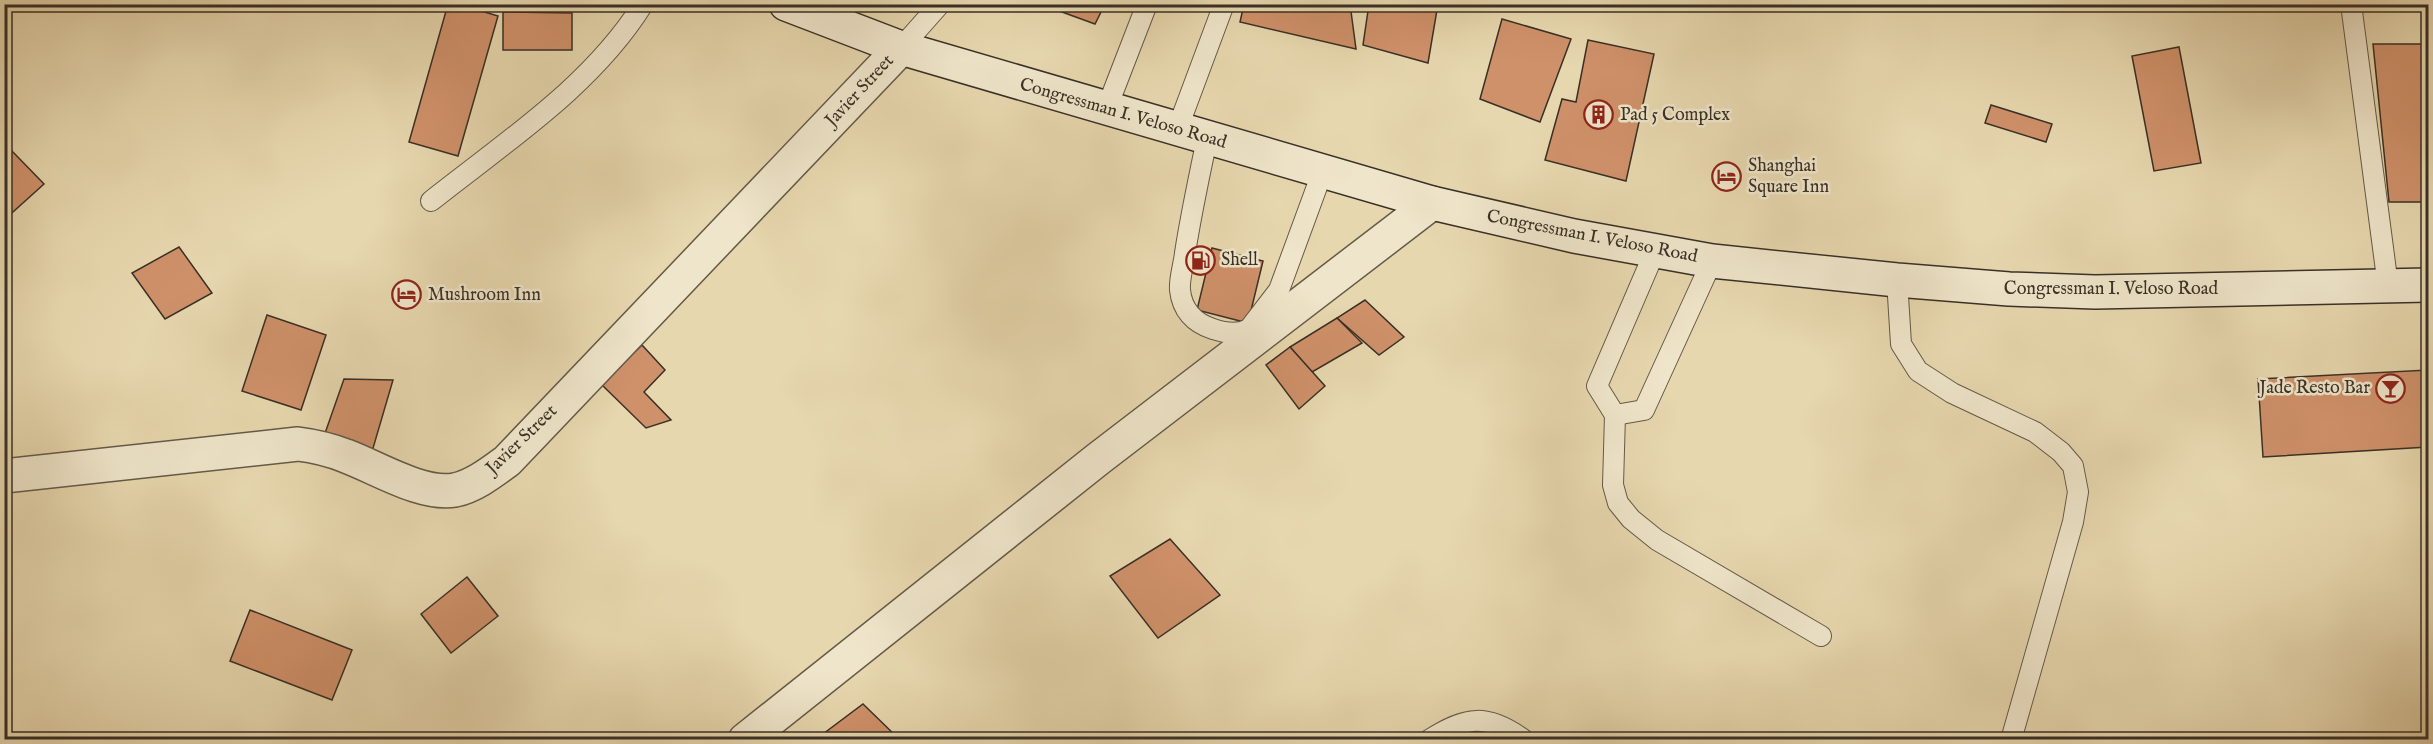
<svg xmlns="http://www.w3.org/2000/svg" width="2433" height="744" font-family="'IM FELL English',serif">
	<style>
		.building { fill: #cf916a; stroke: #393026; stroke-width: 1.5 }
		.lines { fill: none; stroke-linecap: round; stroke-linejoin: round }
		.service-casing { stroke: #645a48; stroke-width: 22 }
		.minor-casing { stroke: #645a48; stroke-width: 36 }
		.secondary-casing { stroke: #393026; stroke-width: 36 }
		.service { stroke: #efe5ca; stroke-width: 20 }
		.minor { stroke: #efe5ca; stroke-width: 33 }
		.secondary { stroke: #efe5ca; stroke-width: 33 }
		.labels { text-anchor: middle; dominant-baseline: central; stroke-width: 5; stroke-linejoin: round; paint-order: stroke }
		.street-label { font-size: 18px; fill: #393026; stroke: #efe5ca }
		.poi-label { font-size: 18px; fill: #393026; stroke: #efe5ca; text-anchor: start }
	</style>
	<rect width="100%" height="100%" fill="#e7d7ae"/>
	<filter id="stains"><feTurbulence type="fractalNoise" baseFrequency=".00333" numOctaves="4"/><feColorMatrix values="0 0 0 0 .2 0 0 0 0 .09 0 0 0 0 .02 0 0 0 .5 -.17"/></filter>
	<radialGradient id="worn" r=".72"><stop offset=".6" stop-color="#630" stop-opacity="0"/><stop offset="1" stop-color="#630" stop-opacity=".3"/></radialGradient>
	<g class="building">
		<polygon points="448,4 458,4 498,16 458,156 409,142"/>
		<polygon points="1040,4 1105,4 1095,24"/>
		<polygon points="1244,4 1350,4 1356,49 1240,22"/>
		<polygon points="1369,4 1438,4 1428,63 1363,45"/>
		<polygon points="503,12 572,13 572,50 503,50"/>
		<polygon points="1502,19 1571,39 1540,122 1480,99"/>
		<polygon points="1588,40 1654,54 1626,181 1545,160 1562,99 1576,102"/>
		<polygon points="2373,44 2428,44 2428,202 2389,202"/>
		<polygon points="2179,47 2201,163 2154,171 2132,56"/>
		<polygon points="1991,105 2052,124 2046,142 1985,123"/>
		<polygon points="11,150 44,184 4,220 4,155"/>
		<polygon points="179,247 212,293 165,319 132,273"/>
		<polygon points="1212,248 1263,261 1248,323 1197,310"/>
		<polygon points="1365,300 1404,337 1379,355 1337,318"/>
		<polygon points="267,315 326,335 301,410 242,391"/>
		<polygon points="1337,318 1362,343 1312,372 1290,347"/>
		<polygon points="642,345 665,370 644,392 671,420 646,428 601,384"/>
		<polygon points="1290,347 1325,386 1299,409 1266,365"/>
		<polygon points="2428,370 2428,447 2263,457 2258,379"/>
		<polygon points="344,379 393,380 371,455 323,439"/>
		<polygon points="1170,539 1220,595 1158,638 1110,576"/>
		<polygon points="467,577 498,616 451,653 421,614"/>
		<polygon points="250,610 352,650 332,700 230,661"/>
		<polygon points="863,704 900,740 815,740"/>
	</g>
	<g class="lines">
		<defs>
			<g id="service">
				<polyline points="2351,4 2388,286"/>
				<polyline points="901,48 940,4"/>
				<polyline points="1106,110 1147,4"/>
				<polyline points="1177,130 1224,4"/>
				<path d="M1207 139C1199 177 1191 214 1185 253 1184 264 1179 278 1180 290 1182 310 1194 323 1213 329 1225 333 1238 335 1249 329L1279 290 1322 173"/>
				<path d="M431 201C505 142 592 86 643 4"/>
				<polyline points="1655,251 1597,386 1615,415 1613,485 1618,503 1631,519 1657,540 1821,636"/>
				<polyline points="1897,280 1901,344 1918,371 1952,393 2035,432 2061,452 2073,466 2078,492 2073,522 2011,740"/>
				<polyline points="1615,415 1644,410 1712,261"/>
				<path d="M1429 740C1466 716 1487 713 1524 740"/>
			</g>
			<g id="minor">
				<path d="M4 476 298 444C314 446 331 450 346 456 376 467 422 496 455 490 474 486 492 472 507 461L901 48"/>
				<polyline points="745,740 1098,459 1432,203"/>
			</g>
			<polyline id="secondary" points="786,4 901,48 1432,203 1574,236 1712,261 1897,280 2009,289 2095,292 2428,285"/>
		</defs>
		<use href="#service" class="service-casing"/>
		<use href="#minor" class="minor-casing"/>
		<use href="#secondary" class="secondary-casing"/>
		<use href="#service" class="service"/>
		<use href="#minor" class="minor"/>
		<use href="#secondary" class="secondary"/>
	</g>
	<defs>
		<symbol id="building-ring" viewBox="-11 -11 22 22"><circle r="9.5" fill="#efe5ca" stroke="#8f2418" stroke-width="1.5"/><path d="M-4-6H4V6H1V3H-1V6H-4ZM-2.5-4.3h1.7v1.8h-1.7ZM.8-4.3h1.7v1.8H.8ZM-2.5-1h1.7V.8h-1.7ZM.8-1h1.7V.8H.8Z" fill="#8f2418"/></symbol>
		<symbol id="hotel-ring" viewBox="-11 -11 22 22"><circle r="9.5" fill="#efe5ca" stroke="#8f2418" stroke-width="1.5"/><path d="M-6-4.5h1.5V1H6V5H4.5V3h-9V5H-6ZM-4 0a1.8 1.8 0 1 1 3.6 0ZM.5 0V-2.5h3Q6-2.5 6 0Z" fill="#8f2418"/></symbol>
		<symbol id="fuel-ring" viewBox="-11 -11 22 22"><circle r="9.5" fill="#efe5ca" stroke="#8f2418" stroke-width="1.5"/><path d="M-5.5-6h7V0h2V4h1.3V-2.5L3-4.5l.8-.8L6-3V5H2.5V1h-1V6h-7ZM-4.2-4.7v3.2H.2V-4.7Z" fill="#8f2418"/></symbol>
		<symbol id="bar-ring" viewBox="-11 -11 22 22"><circle r="9.5" fill="#efe5ca" stroke="#8f2418" stroke-width="1.5"/><path d="M-6-5H6L.8 .8V4.5H3.5V6h-7V4.5H-.8V.8Z" fill="#8f2418"/></symbol>
	</defs>
	<g fill-rule="evenodd">
		<use href="#building-ring" x="1582" y="98" width="33" height="33"/>
		<use href="#hotel-ring" x="1710" y="160" width="33" height="33"/>
		<use href="#fuel-ring" x="1184" y="244" width="33" height="33"/>
		<use href="#hotel-ring" x="390" y="278" width="33" height="33"/>
		<use href="#bar-ring" x="2374" y="372" width="33" height="33"/>
	</g>
	<g class="labels">
		<g class="street-label">
			<text transform="translate(860 91) rotate(-47)">Javier Street</text>
			<text transform="translate(1123 114) rotate(16)">Congressman I. Veloso Road</text>
			<text transform="translate(1592 237) rotate(11)">Congressman I. Veloso Road</text>
			<text x="2111" y="289">Congressman I. Veloso Road</text>
			<text transform="translate(522 440) rotate(-44)">Javier Street</text>
		</g>
		<g class="poi-label">
			<text x="1620" y="115">Pad 5 Complex</text>
			<text x="1748" y="166">Shanghai<tspan x="1748" dy="21">Square Inn</tspan></text>
			<text x="1221" y="260">Shell</text>
			<text x="428" y="295">Mushroom Inn</text>
			<text x="2370" y="388" text-anchor="end">Jade Resto Bar</text>
		</g>
	</g>
	<rect width="2433" height="744" fill="none" stroke="#e7d7ae" stroke-width="24"/>
	<rect x="6" y="6" width="2421" height="732" fill="none" stroke="#393026" stroke-width="3"/>
	<rect x="12" y="12" width="2409" height="720" fill="none" stroke="#393026" stroke-width="1.5"/>
	<rect width="100%" height="100%" filter="url(#stains)"/>
	<rect width="100%" height="100%" fill="url(#worn)"/>
</svg>
